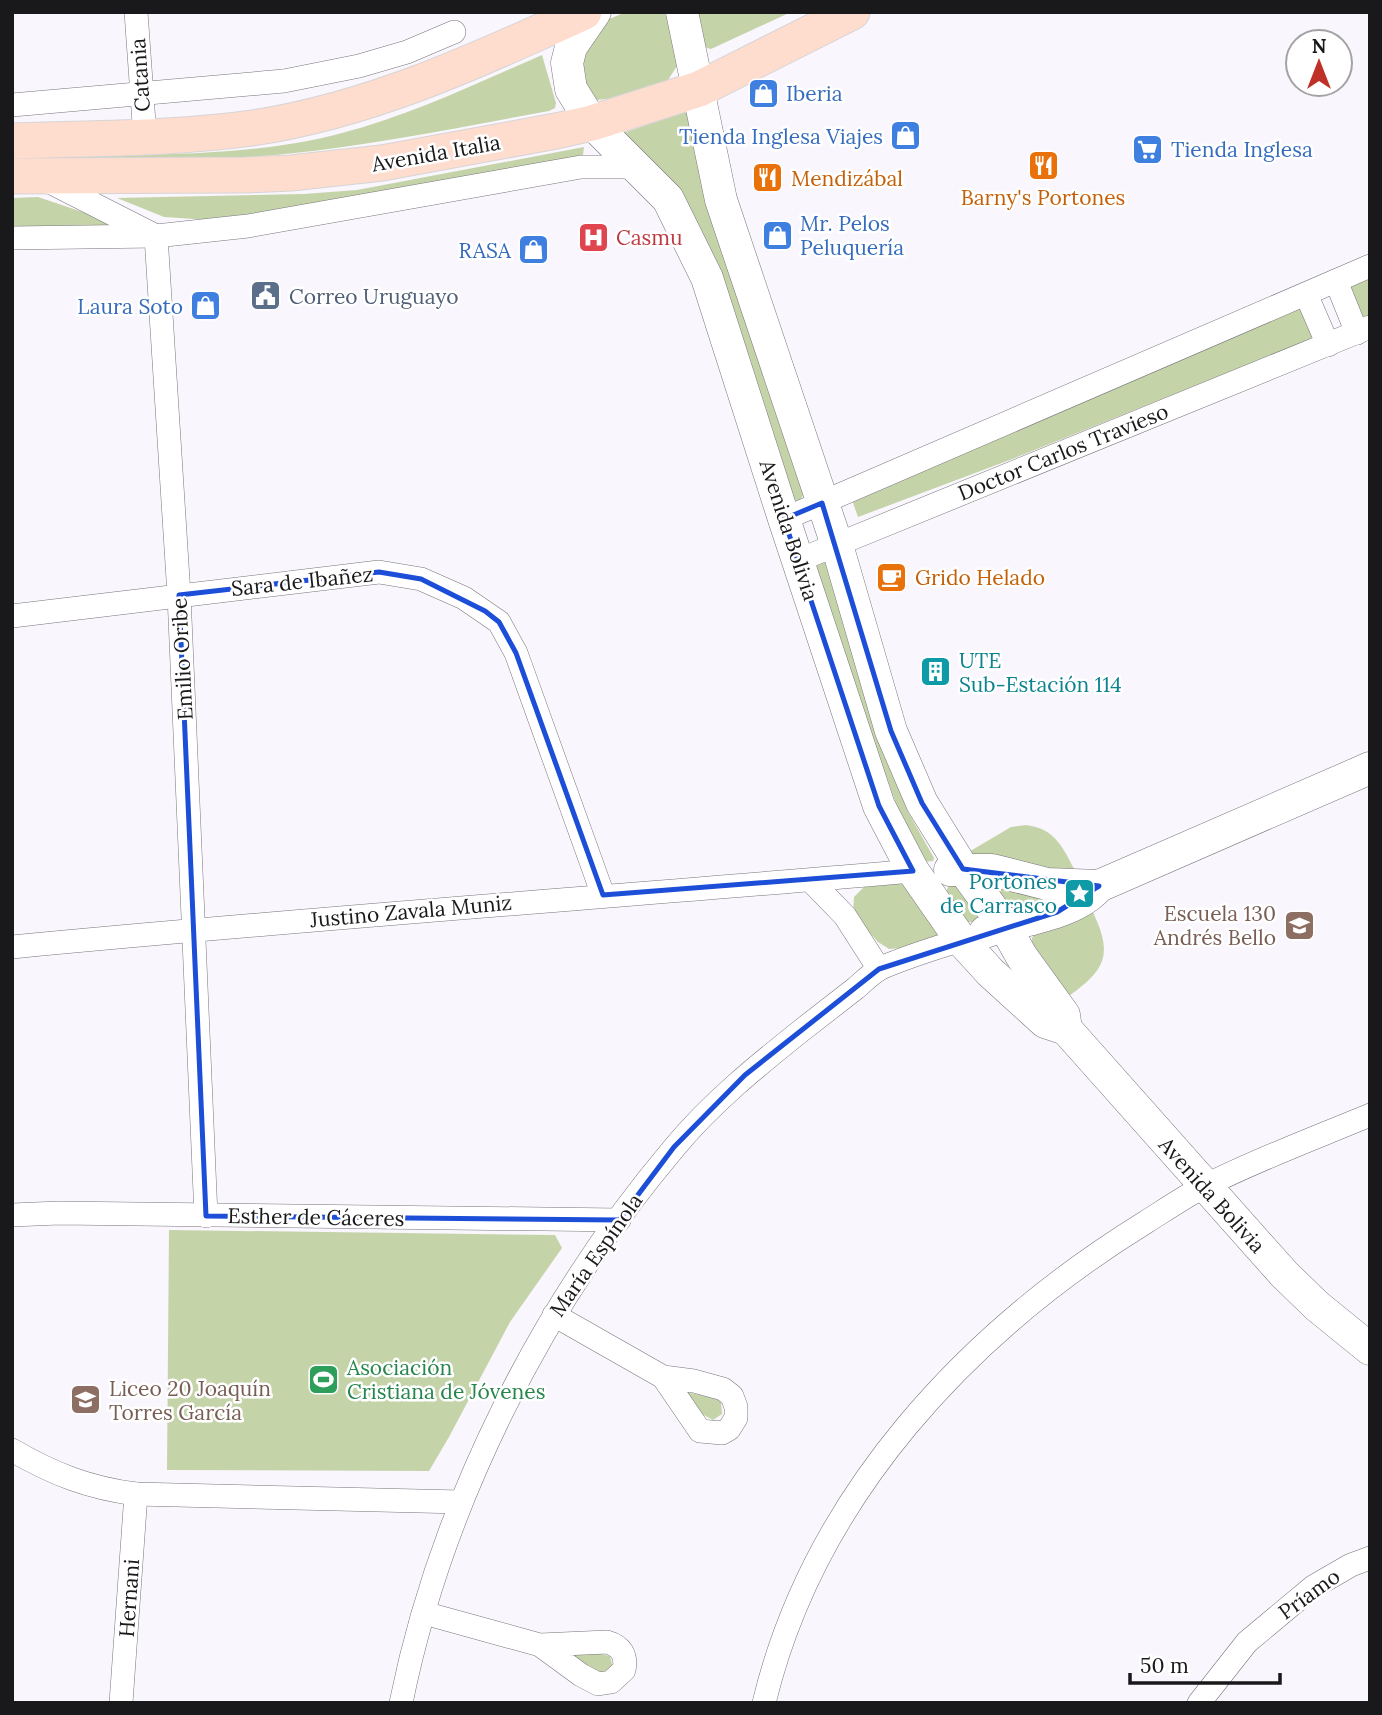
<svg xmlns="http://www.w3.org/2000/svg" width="1382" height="1715" font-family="Lora,serif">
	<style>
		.green { fill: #c5d3a9 }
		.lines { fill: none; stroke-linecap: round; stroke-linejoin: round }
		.street-casing { stroke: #78757b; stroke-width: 24 }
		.secondary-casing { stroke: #78757b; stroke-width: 33 }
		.primary-casing { stroke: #d6d5d6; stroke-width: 37 }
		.street { stroke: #fff; stroke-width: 23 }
		.secondary { stroke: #fff; stroke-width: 32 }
		.primary { stroke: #fedcce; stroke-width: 35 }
		.marked { fill: none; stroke: #1d4ed8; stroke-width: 5; stroke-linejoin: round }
		.labels { text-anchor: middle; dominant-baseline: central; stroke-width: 5; stroke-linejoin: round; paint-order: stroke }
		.street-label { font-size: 21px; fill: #19181a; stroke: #fff }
		.shop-label { font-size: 21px; fill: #366cbe; stroke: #fff; text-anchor: start }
		.food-label { font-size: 21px; fill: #c56008; stroke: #fff; text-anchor: start }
		.health-label { font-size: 21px; fill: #be3a42; stroke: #fff; text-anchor: start }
		.service-label { font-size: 21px; fill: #4e5e75; stroke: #fff; text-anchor: start }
		.culture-label { font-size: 21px; fill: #0d838f; stroke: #fff; text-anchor: start }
		.education-label { font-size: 21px; fill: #785e54; stroke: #fff; text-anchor: end }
		.leisure-label { font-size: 21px; fill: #27864d; stroke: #fff; text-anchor: start }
	</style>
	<rect width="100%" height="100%" fill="#faf6fd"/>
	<g class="green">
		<polygon points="626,12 664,12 667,18 677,66 668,80 614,98 597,100 589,98 580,90 584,37 607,20"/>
		<polygon points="694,12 791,12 711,49 704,47"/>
		<path d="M542 55 556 103 555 108 549 111C461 127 373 145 285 154 194 163 103 162 12 164V156C117 154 242 160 342 133 411 115 477 83 542 55Z"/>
		<polygon points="687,111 712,223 804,494 800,500 792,501 712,269 623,133"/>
		<polygon points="584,147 583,155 315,204 209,220 164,217 117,198 304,194 357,190"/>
		<polygon points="38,197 115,223 116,226 12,227 12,198"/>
		<polygon points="1370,271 1370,317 1361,317 1348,281"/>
		<polygon points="1298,303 1313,336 1309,340 1015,458 858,517 853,503 854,500"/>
		<polygon points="826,560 876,730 908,812 934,858 933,861 922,862 899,812 813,568 813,565"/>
		<path d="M1026 825C1057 829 1063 849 1077 874L984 858 967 853 1011 827Z"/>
		<polygon points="989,879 1049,897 1008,914"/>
		<polygon points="954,882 976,908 980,919 976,922 962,922 946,892 949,885"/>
		<polygon points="898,883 903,884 940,932 938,937 902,948 889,949 878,942 853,914 854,897 864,887"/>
		<path d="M1090 906C1113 953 1109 968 1066 998L1031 949 1032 938 1036 930Z"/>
		<polygon points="169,1230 555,1235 562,1248 510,1322 449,1437 429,1471 167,1470"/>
		<polygon points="685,1392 716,1398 721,1402 722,1414 713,1420 700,1413"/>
		<polygon points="596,1653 610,1656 613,1668 603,1675 568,1655"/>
	</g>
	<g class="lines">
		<defs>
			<g id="street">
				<polyline points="136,12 145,137"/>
				<polyline points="12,105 284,81 359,66 407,52 454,32"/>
				<polyline points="44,179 156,236 179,595 206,1216"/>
				<polyline points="12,238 156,236 248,226 581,167 634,167"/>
				<polyline points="1336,281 1357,333"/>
				<polyline points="1306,294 1328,345"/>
				<polyline points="784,519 1370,266"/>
				<polyline points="799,560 1370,327"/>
				<polyline points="12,616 379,572 421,579 464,598 499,622 516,653 603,895"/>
				<polyline points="811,881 845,916 879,969"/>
				<path d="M12 947C312 918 612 897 913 871"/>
				<polyline points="12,1215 59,1213 619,1220"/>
				<polyline points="554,1315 663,1377 694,1381 723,1389 732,1396 736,1407 736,1418 729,1429 722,1433 700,1431 663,1377"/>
				<path d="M12 1450C53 1474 89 1488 136 1494L461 1502"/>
				<path d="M424 1613 540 1645 581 1675 598 1684 611 1682 624 1670C627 1655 621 1646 607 1642L540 1645"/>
				<polyline points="121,1703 136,1494"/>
				<path d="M401 1703C441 1504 543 1303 674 1148 711 1103 757 1066 802 1030 820 1016 838 1002 856 988 864 981 872 973 881 968 906 957 935 948 961 940"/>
				<path d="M764 1703C814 1495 968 1332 1146 1222 1165 1210 1184 1197 1205 1186 1258 1159 1315 1138 1370 1115"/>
				<polyline points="1199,1703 1247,1642 1313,1587 1351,1565 1370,1558"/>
			</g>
			<g id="secondary">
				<polyline points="595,12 571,47 567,63 571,89 592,123 668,199 707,278 784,519 879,806 913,871 961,940 990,972 1045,1022 1066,1029 1284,1274 1317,1306 1370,1349"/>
				<polyline points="682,12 721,200 837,545 891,731 922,803 963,869 1004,925 1022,957 1064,1015 1066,1029"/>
				<polyline points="950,870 992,870 1047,884 1099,886 1370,768"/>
				<path d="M985 932C1019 920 1075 915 1099 886"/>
			</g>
			<g id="primary">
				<path d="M12 141C92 138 173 139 252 128 368 111 479 60 584 12"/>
				<polyline points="12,176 245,175 291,173 382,163 556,131 592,123 699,89 852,12"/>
			</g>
		</defs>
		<use href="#street" class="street-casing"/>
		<use href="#secondary" class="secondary-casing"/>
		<use href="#primary" class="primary-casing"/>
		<use href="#street" class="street"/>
		<use href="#secondary" class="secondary"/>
		<use href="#primary" class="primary"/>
	</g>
	<path class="marked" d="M822 503 891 731 922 803 963 869 1099 886 1057 912 879 969 745 1075 674 1147 619 1220 206 1216 179 595 379 572 421 579 485 611 499 622 516 653 603 895 913 871 879 806 784 519Z"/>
	<defs>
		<symbol id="shop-square" viewBox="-11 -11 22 22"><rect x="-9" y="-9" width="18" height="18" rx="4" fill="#3f7fe0" stroke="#fff"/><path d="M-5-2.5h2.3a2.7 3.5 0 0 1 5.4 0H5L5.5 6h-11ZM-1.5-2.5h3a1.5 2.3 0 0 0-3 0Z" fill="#fff"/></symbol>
		<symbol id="supermarket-square" viewBox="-11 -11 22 22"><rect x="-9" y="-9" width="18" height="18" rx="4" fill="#3f7fe0" stroke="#fff"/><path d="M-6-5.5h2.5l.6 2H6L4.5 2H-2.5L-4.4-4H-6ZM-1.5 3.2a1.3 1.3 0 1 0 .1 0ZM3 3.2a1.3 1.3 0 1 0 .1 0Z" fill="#fff"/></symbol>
		<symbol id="restaurant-square" viewBox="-11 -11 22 22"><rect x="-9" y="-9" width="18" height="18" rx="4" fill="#e8710a" stroke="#fff"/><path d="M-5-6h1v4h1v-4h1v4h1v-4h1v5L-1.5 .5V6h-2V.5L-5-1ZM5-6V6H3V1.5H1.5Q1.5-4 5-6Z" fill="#fff"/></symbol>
		<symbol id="hospital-square" viewBox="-11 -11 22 22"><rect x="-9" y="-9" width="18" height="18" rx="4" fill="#e0444e" stroke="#fff"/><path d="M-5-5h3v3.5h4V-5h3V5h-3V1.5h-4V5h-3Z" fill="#fff"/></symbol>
		<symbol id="civic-square" viewBox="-11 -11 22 22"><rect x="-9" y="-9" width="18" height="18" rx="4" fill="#5c6f8a" stroke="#fff"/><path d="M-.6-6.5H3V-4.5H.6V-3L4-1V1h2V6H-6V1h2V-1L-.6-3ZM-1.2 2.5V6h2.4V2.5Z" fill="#fff"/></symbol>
		<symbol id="cafe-square" viewBox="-11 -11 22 22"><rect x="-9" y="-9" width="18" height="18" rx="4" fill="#e8710a" stroke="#fff"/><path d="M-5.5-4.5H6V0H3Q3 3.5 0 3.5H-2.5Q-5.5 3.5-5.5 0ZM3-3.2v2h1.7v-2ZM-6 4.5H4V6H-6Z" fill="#fff"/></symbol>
		<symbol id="building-square" viewBox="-11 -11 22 22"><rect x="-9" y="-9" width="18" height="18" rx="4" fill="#0f9aa8" stroke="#fff"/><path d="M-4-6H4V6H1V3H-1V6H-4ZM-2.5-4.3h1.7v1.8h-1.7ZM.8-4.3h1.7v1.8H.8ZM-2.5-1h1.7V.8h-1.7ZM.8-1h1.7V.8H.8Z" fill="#fff"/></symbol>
		<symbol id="sight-square" viewBox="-11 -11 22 22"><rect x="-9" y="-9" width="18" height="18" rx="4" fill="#0f9aa8" stroke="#fff"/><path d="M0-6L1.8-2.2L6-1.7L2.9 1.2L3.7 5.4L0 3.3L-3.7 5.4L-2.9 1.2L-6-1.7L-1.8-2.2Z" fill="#fff"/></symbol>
		<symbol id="school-square" viewBox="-11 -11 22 22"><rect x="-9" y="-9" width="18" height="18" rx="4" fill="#8d6e63" stroke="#fff"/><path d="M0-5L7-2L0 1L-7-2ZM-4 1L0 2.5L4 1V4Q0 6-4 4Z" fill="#fff"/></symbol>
		<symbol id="stadium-square" viewBox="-11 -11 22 22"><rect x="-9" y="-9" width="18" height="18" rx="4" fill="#2e9e5b" stroke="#fff"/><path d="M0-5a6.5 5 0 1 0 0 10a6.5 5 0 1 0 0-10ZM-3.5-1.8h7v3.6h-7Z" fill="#fff"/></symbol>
	</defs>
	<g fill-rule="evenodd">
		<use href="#shop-square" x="746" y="76" width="35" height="35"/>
		<use href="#shop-square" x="888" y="118" width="35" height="35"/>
		<use href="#supermarket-square" x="1130" y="132" width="35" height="35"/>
		<use href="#restaurant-square" x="1026" y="148" width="35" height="35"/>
		<use href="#restaurant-square" x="750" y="160" width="35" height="35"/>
		<use href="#shop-square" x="760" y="218" width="35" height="35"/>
		<use href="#hospital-square" x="576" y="220" width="35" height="35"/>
		<use href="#shop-square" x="516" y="232" width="35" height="35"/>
		<use href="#civic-square" x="248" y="278" width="35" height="35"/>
		<use href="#shop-square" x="188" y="288" width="35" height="35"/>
		<use href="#cafe-square" x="874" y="560" width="35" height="35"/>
		<use href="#building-square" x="918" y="654" width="35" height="35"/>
		<use href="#sight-square" x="1062" y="876" width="35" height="35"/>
		<use href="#school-square" x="1282" y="908" width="35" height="35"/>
		<use href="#stadium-square" x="306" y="1362" width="35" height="35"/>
		<use href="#school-square" x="68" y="1382" width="35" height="35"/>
	</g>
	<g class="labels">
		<g class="street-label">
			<text transform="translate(140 75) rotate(-94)">Catania</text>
			<text transform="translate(436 153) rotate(-10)">Avenida Italia</text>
			<text transform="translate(1063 452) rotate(-22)">Doctor Carlos Travieso</text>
			<text transform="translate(789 530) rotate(72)">Avenida Bolivia</text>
			<text transform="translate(302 581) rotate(-6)">Sara de Ibañez</text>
			<text transform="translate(182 659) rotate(-93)">Emilio Oribe</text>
			<text transform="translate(411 911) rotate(-5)">Justino Zavala Muniz</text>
			<text transform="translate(1212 1195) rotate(48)">Avenida Bolivia</text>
			<text transform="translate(316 1217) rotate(1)">Esther de Cáceres</text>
			<text transform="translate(596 1255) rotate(-55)">María Espínola</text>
			<text transform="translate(1309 1594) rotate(-36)">Príamo</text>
			<text transform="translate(129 1598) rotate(-86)">Hernani</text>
		</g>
		<g class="shop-label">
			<text x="786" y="93">Iberia</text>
			<text x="883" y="136" text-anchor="end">Tienda Inglesa Viajes</text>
			<text x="1171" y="149">Tienda Inglesa</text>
			<text x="800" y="223">Mr. Pelos<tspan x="800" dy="24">Peluquería</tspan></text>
			<text x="511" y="250" text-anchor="end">RASA</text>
			<text x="183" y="306" text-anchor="end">Laura Soto</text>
		</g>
		<g class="food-label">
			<text x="791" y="178">Mendizábal</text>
			<text x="1043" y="197" text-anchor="middle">Barny's Portones</text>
			<text x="915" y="577">Grido Helado</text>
		</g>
		<g class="health-label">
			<text x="616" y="237">Casmu</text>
		</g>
		<g class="service-label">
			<text x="289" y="296">Correo Uruguayo</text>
		</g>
		<g class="culture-label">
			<text x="959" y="660">UTE<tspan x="959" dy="24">Sub-Estación 114</tspan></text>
			<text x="1057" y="881" text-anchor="end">Portones<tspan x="1057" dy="24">de Carrasco</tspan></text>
		</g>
		<g class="education-label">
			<text x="1276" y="913">Escuela 130<tspan x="1276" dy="24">Andrés Bello</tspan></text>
			<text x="109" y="1388" text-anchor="start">Liceo 20 Joaquín<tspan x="109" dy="24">Torres García</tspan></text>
		</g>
		<g class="leisure-label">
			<text x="347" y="1367">Asociación<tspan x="347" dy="24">Cristiana de Jóvenes</tspan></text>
		</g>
	</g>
	<rect width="1382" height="1715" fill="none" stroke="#19181a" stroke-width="28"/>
	<g transform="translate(1319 63)"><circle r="33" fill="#ffffff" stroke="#a3a3a3" stroke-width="2"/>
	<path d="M0-5L12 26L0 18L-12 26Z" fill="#bf3128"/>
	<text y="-10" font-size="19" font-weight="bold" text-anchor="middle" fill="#19181a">N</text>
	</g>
	<path d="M1130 1673v10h150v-10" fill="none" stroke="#19181a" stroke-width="3.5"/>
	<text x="1140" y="1673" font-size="21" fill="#19181a" stroke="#ffffff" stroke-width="5" paint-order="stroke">50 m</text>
</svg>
